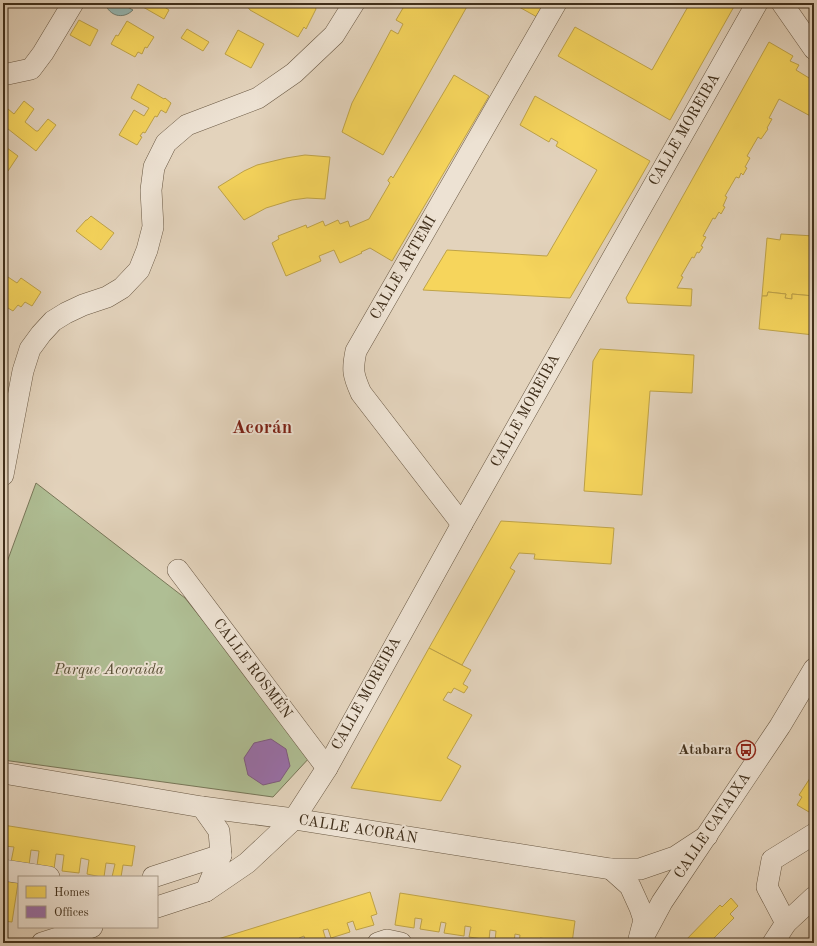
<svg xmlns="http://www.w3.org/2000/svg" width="817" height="946" font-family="'Old Standard TT',serif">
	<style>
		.green { fill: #afbe94; stroke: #787658 }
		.water { fill: #95b7b3; stroke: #738176 }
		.homes { fill: #f6d55c; stroke: #bfa348 }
		.offices { fill: #9970ab; stroke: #7e5c80 }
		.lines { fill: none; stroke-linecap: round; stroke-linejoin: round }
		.minor-casing { stroke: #695843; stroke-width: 22 }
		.minor { stroke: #ede2d3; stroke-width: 21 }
		.labels { text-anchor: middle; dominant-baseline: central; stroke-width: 4; stroke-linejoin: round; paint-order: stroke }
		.street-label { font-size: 15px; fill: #402f1b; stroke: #ede2d3 }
		.park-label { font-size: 15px; font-style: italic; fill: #564c33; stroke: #ede2d3 }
		.poi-label { font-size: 15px; font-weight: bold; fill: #402f1b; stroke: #ede2d3; text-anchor: end }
		.district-label { font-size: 19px; font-weight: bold; fill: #7a1f14; stroke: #ede2d3 }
	</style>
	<rect width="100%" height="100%" fill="#e3d3bc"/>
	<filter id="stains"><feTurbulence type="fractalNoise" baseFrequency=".005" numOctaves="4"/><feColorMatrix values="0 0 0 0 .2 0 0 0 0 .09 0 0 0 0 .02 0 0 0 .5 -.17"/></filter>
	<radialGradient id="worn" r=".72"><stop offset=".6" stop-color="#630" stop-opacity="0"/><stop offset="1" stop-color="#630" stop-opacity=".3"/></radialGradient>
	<polygon class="green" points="36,483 185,598 311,756 273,797 3,760 3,573"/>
	<path class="water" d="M105 3H120L133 10C123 20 109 16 105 3Z"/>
	<g class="homes">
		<polygon points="136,3 165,3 163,6 169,10 164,19"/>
		<polygon points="248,3 262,3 265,5 266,3 311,3 315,6 316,9 306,29 304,27 298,37 250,10 247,6"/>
		<polygon points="406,3 469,3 383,155 342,132 352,103 391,30 398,34 403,24 396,20"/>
		<polygon points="512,3 545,3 537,17"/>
		<polygon points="690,3 736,3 670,120 558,56 575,27 652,70"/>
		<polygon points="79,20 98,30 90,46 70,35"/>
		<polygon points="127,21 154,37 147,48 145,47 142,54 138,52 135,57 111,44 116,35 118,36"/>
		<polygon points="187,29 209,42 203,51 181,38"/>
		<polygon points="238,30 264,44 251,68 225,54"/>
		<polygon points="769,42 793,56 790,61 799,65 796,70 814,81 814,118 779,99 769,118 772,119 767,128 768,129 761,139 758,137 747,156 750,158 745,167 747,168 743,175 741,173 739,178 736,177 725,196 727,197 723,206 725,207 721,214 719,212 715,219 713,218 703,236 706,237 701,246 703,247 699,253 697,252 694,258 692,257 681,276 683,277 677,288 692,289 691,306 628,303 626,298"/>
		<polygon points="454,75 489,96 392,261 370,248 361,252 362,253 340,263 334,250 319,256 321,261 286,276 272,243 279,239 278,236 306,225 307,228 323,221 325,226 338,220 340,224 348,221 350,227 369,219 390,183 388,181 388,180 391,176 393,178"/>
		<polygon points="138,84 164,99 165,98 171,103 166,113 161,110 157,117 155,116 145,133 143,132 140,136 142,137 137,145 119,135 134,110 144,116 149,108 131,98"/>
		<polygon points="535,96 650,161 634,189 570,298 423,290 447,250 547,256 597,170 556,146 558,142 551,138 549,142 520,125"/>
		<polygon points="24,101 34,109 25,122 36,131 38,131 48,119 56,125 36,151 3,125 3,115 8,109 14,114"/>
		<polygon points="3,145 18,156 8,171 3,169"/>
		<polygon points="305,155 330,157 325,199 307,198 292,200 266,208 244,220 218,187 244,171 257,165 286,158"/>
		<polygon points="91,216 114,233 101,250 76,231 86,220 87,220"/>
		<polygon points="781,234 814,236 814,296 792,294 792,299 785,298 786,294 768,292 767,296 762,296 767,238 780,240"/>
		<polygon points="5,275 17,283 21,278 41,292 32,306 25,302 21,307 18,305 13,311 3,305 3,279"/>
		<polygon points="768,292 786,294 785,298 792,299 792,294 814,296 814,335 759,329 762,296 767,296"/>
		<polygon points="600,349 694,355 692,393 650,391 642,495 584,491 593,361"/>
		<polygon points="501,521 614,528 611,564 534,559 535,554 519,553 510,568 515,571 462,665 429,648"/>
		<polygon points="429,648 471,670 463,684 468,687 464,693 454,688 451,693 448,692 443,700 472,715 447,758 461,766 456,775 441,801 351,788"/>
		<polygon points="814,772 814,804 809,812 797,805 802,797 799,795"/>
		<polygon points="3,825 135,846 132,866 123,865 121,877 112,877 115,864 106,863 104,877 101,877 87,874 89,860 81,858 79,873 62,871 64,855 56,854 54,869 37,866 39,851 31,850 29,865 11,862 14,847 5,846 3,858"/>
		<polygon points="3,881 18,883 12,922 3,921"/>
		<polygon points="370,892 377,914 371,916 374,925 356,930 353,921 347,923 350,932 331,938 328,929 323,930 326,940 315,943 306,943 304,936 299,938 301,943 205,943"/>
		<polygon points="400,893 575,921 572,943 565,942 565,943 546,943 547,939 540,938 539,943 519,943 520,935 515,934 514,943 495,941 496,931 490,930 489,940 469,937 471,927 465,926 464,936 444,933 446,923 441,922 439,932 420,929 422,919 415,918 414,928 395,925"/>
		<polygon points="731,898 738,906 730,914 734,918 709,943 683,943 720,905 722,907"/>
	</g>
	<polygon class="offices" points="271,739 286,749 290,766 280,781 263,785 248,775 244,758 254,743"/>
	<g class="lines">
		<defs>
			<g id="minor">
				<polyline points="782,3 814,49"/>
				<polyline points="3,75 31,69 43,53 73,3"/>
				<polyline points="3,475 23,371 30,349 41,334 53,321 66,313 83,305 107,297 122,288 139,270 147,250 153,227 151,190 154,167 166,143 187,125 258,98 294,73 334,35 354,3"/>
				<path d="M462 524 361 393C353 375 352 370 356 351L556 3"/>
				<polyline points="178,570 327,768"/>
				<polyline points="3,773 202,807 294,819 611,869 640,869 675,857 707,836"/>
				<polyline points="202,807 219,831 221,855 206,891"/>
				<polyline points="611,869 630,886 640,908 644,920 639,939"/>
				<polyline points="3,870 49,877"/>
				<polyline points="153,877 221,855"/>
				<polyline points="157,907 206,891 247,863 294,819 327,768 462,524 757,3"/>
				<polyline points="786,923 767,887 772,860 814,834"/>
				<polyline points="42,943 92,927"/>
				<polyline points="378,943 387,940 401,943"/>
				<polyline points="640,943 662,902 780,726 814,669"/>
				<polyline points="773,943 786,923 814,897"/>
			</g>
		</defs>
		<use href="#minor" class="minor-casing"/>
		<use href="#minor" class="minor"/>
	</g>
	<defs>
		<symbol id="bus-ring" viewBox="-11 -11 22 22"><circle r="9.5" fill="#ede2d3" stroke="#8f2418" stroke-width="1.5"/><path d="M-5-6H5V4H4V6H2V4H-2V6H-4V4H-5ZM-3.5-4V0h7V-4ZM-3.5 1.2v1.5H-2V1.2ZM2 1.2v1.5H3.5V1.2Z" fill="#8f2418"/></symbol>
	</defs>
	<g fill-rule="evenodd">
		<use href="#bus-ring" x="735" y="739" width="22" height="22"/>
	</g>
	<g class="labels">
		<g class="street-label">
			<text transform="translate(685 130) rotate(-60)">CALLE MOREIBA</text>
			<text transform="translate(404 268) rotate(-60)">CALLE ARTEMI</text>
			<text transform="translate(526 411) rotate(-61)">CALLE MOREIBA</text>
			<text transform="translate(252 669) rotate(53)">CALLE ROSMÉN</text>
			<text transform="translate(367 694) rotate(-61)">CALLE MOREIBA</text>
			<text transform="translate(713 826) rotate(-56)">CALLE CATAIXA</text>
			<text transform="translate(358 830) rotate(9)">CALLE ACORÁN</text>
		</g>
		<g class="park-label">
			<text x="109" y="670">Parque Acoraida</text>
		</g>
		<g class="poi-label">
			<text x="732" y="750">Atabara</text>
		</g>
		<g class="district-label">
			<text x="262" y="428">Acorán</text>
		</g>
	</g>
	<rect width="817" height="946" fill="none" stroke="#e3d3bc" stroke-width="16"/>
	<rect x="4" y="4" width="809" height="938" fill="none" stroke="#402f1b" stroke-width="2"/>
	<rect x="8" y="8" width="801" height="930" fill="none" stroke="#402f1b"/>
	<rect x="18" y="876" width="140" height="52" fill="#ede2d3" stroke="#a89a89"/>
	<rect x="26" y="886" width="20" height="12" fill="#f6d55c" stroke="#a89a89"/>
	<text x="54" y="896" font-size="12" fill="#402f1b">Homes</text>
	<rect x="26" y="906" width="20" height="12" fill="#9970ab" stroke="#a89a89"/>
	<text x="54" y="916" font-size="12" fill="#402f1b">Offices</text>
	<rect width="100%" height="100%" filter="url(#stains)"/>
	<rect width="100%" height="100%" fill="url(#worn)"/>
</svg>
